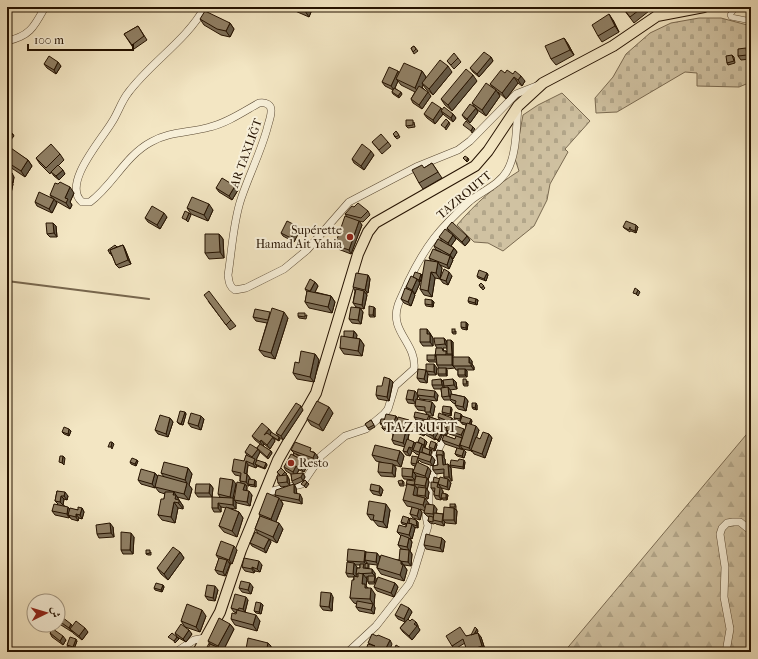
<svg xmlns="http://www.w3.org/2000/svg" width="758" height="659" font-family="'IM FELL French Canon',Amiri,serif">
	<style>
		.forest { fill: url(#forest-firs); stroke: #7a6a51 }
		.cemetery { fill: url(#cemetery-stones); stroke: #7a6a51 }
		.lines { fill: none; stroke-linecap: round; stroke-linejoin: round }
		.stream { stroke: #77664d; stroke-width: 2 }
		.pedestrian-casing { stroke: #584731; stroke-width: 6 }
		.minor-casing { stroke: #584731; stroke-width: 8 }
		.primary-casing { stroke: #251200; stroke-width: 12 }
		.pedestrian { stroke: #f7efd8; stroke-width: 5 }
		.minor { stroke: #f7efd8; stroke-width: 7 }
		.primary { stroke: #f3e6c3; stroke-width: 10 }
		.wall { fill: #7c6e57; stroke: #251200; fill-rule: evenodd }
		.shaded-wall { fill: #655a47; stroke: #251200 }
		.building { fill: #908065; stroke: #251200 }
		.poi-dot { fill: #8f2418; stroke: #f7efd8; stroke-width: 1.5 }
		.labels { text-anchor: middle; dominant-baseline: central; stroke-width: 4; stroke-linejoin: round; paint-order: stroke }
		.street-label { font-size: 12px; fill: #251200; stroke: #f7efd8 }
		.poi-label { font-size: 12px; fill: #251200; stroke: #f7efd8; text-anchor: end }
		.quarter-label { font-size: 14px; letter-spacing: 1px; fill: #251200; stroke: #f7efd8 }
	</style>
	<defs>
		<pattern id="forest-firs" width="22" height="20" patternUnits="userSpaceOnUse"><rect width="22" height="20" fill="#d0c2a2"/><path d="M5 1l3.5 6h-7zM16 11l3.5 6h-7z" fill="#b2a68a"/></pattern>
		<pattern id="cemetery-stones" width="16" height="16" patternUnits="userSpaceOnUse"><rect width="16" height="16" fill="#d0c2a2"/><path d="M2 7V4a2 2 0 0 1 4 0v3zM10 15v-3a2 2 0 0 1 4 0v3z" fill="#b2a68a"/></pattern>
	</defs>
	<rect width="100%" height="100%" fill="#f3e6c3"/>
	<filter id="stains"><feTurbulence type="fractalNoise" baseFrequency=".005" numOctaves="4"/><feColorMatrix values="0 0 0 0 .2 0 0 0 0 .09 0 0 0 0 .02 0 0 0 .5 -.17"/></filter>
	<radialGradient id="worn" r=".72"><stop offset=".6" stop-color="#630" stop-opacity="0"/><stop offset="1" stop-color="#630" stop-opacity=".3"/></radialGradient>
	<polygon class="forest" points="751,429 751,652 564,652"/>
	<g class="cemetery">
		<polygon points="699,18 721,18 751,26 751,82 739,87 697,86 697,73 685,72 617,112 596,113 595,98 613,77 626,54 650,33 671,23"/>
		<path d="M562 93 590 121 565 149 568 152 550 184 547 200 534 226 503 251 488 243 474 242 457 225C476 203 495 186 519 171L515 159 523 115 538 105Z"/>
	</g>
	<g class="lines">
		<polyline class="stream" points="7,281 149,299"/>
		<defs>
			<polyline id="pedestrian" points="736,7 730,15 731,17 751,21"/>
			<g id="minor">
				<path d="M205 7C186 41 151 62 128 93 121 102 118 113 112 122 103 138 61 184 82 202H90C113 185 125 156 151 142 170 131 189 133 210 127 227 123 243 112 259 103 265 102 272 104 271 112 271 117 268 124 267 129 260 154 249 175 241 199 233 223 232 250 228 275 229 282 229 286 235 290L246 288 284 269 307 250 349 202 416 167 458 150 470 141 516 94 539 85"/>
				<path d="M7 41C30 36 34 27 45 7"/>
				<path d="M264 493 302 484 321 456 345 436 366 429 384 414 388 409 395 386 414 369C417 343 389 332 398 305 401 297 405 290 408 282 426 245 439 229 470 201 482 191 499 185 507 171 517 154 516 127 518 108"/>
				<polyline points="176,652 194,640 205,638"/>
				<polyline points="348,652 376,626 409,584 413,575 428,526 426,516 429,505 429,489 433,478 435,456 444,438"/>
				<polyline points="726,652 730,629 724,597 725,567 720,534 722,528 727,523 733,522 740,522 751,531"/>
			</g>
			<polyline id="primary" points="198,652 220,612 241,550 278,460 316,393 358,254 368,232 375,223 475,166 488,151 518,106 543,83 613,46 657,16 704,7"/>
		</defs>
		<use href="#pedestrian" class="pedestrian-casing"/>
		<use href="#minor" class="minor-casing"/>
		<use href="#primary" class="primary-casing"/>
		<use href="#pedestrian" class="pedestrian"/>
		<use href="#minor" class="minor"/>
		<use href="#primary" class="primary"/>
	</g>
	<g class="wall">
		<polygon points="286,7 313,7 309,17"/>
		<polygon points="622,7 646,7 649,11 634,23"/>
		<polygon points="200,19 230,23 234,29 230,37 221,35 204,25"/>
		<polygon points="613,20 619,32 602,42 598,36"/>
		<polygon points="138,26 147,40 134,49 124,34"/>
		<polygon points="564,38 568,44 574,55 556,65 551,59"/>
		<polygon points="414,46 418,51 414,54 411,48"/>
		<polygon points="749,52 750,59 741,60 738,56"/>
		<polygon points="732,55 734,57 735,63 728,65 727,63"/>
		<polygon points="491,57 493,61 479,77 473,72 470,68"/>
		<polygon points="458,58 461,62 454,69 447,61"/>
		<polygon points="44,64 61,66 56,74 47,68"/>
		<polygon points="422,71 426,77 426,79 452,72 433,95 426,89 423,85 422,87 431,96 422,109 413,103 411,99 415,92 401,85 398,81 395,88 402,94 399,98 393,94 392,92 393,90 385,86 382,82 399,73"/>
		<polygon points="505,73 513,74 525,81 522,86 518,83 506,99 498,92 500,96 486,116 476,109 472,103 493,88 490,84"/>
		<polygon points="477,81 452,111 445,105 441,99"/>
		<polygon points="476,108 478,112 470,123 465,119 462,115"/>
		<polygon points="442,110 453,114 456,118 453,122 444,115 443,114 435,124 427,118 424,114"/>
		<polygon points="414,122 415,127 408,128 406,126"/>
		<polygon points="396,131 400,137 397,139 394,136"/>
		<polygon points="372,142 388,142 391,146 382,154"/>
		<polygon points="7,147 28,160 32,166 25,177 7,165"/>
		<polygon points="60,154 64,160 58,166 65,174 59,180 54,176 51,172 50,174 40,164 36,158"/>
		<polygon points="374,155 364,170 354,163 352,159"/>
		<polygon points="432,163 442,178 423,189 419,183 424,168"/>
		<polygon points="7,172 14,177 13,183 12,182 13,184 10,198 7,197"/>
		<polygon points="216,188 238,190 232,200 219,192"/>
		<polygon points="74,193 70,202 72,205 70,209 56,201 57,203 52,213 37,206 35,202 52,198 50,195"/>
		<polygon points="354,207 368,211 370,215 363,222 359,221 362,225 351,254 338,249 335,245 347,217 345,214"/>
		<polygon points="187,208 213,210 208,221 191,214"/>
		<polygon points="167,217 160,229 148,222 145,218"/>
		<polygon points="636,225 638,227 636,233 631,231 630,231 630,232 624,228 623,227"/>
		<polygon points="56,226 57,237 50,237 47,234"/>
		<polygon points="447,228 467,236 470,240 465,246 449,232"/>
		<polygon points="300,230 294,242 283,236 281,233"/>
		<polygon points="219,234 223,239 224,258 209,259 205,253"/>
		<polygon points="453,235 456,239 451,246 454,248 457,252 453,259 452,259 453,260 449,269 440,265 442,268 440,279 435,278 432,297 424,295 420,289 431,261 429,258 441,252 436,250 434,246 442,241 439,237"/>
		<polygon points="123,245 125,249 131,264 119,268 116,265 112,255 112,256 108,250"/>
		<polygon points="487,273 488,275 486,281 478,278 477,276"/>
		<polygon points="421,274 422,276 420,282 419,281 420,283 415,294 414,294 415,295 411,306 404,303 401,299 407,289 406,287 413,277"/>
		<polygon points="368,275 370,279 368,293 366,293 367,295 364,309 356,307 353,303 355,291 353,287"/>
		<polygon points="452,276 448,285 443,283 440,279"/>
		<polygon points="315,282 318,286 315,292 331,296 335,302 332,313 309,308 305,302 307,292 305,289"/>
		<polygon points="481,283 485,288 483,290 479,285"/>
		<polygon points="476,299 478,300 477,305 469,303 468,301"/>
		<polygon points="432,300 434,302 433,307 426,306 425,304"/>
		<polygon points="208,301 231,320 236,326 230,330"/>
		<polygon points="360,308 363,312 361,324 352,323 349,319"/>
		<polygon points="375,308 375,317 370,317 369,315"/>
		<polygon points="307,315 306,319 299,318 298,316"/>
		<polygon points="253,317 288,318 275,359 264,356 259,350 267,323 256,321"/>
		<polygon points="466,322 468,324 467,330 462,329 461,327"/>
		<polygon points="354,331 357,335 356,338 360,339 364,345 362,356 344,354 340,348 344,337"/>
		<polygon points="456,331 456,334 453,334 452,332"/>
		<polygon points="430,333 433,338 433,346 423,346 420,342"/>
		<path d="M444 338 447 342H453V356H452L453 357 472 361V364L474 367V370H466L467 371V377H459L458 375V370H456L455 368 446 369 447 370V376H439L438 374 439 368 437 365 436 362H429L427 360 435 355V356L437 348 435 345ZM443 348H447V352L446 351H444Z"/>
		<polygon points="315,354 319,360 314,382 297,379 293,373 299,363"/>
		<polygon points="437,368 436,375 429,375 428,374 427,383 420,382 417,378 426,370"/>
		<polygon points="390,379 393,382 389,401 378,399 376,395"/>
		<polygon points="441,379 444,382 453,379 456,382 457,389 450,390 451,391 451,394 465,397 468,401 466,411 458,409 455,405 456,404 453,403 450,400 444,400 442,397 441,389 434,389 432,385"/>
		<polygon points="468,381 468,386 464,386 463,384"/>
		<path d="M417 395H438L437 401 420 399 418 396 417 399 435 406 433 416H429L430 417 440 421 438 417 455 422 453 425 465 431 466 425 462 424 461 421 455 420 454 418 461 414 462 415 461 419 472 421 471 425 479 430 476 438 480 439 489 434 492 438 485 458 474 454 472 451 463 449 462 448V449L466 452 464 458 457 456 455 454 457 448 445 444 442 440 444 436 442 435 441 433 442 430 431 426 429 424 427 423 428 426 435 430 437 433 442 436 439 442 436 439 435 440 426 435 425 434 424 436 417 433 414 429 416 425H415L416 420 414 417 427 414 425 411 418 410 415 406 416 404 408 403 406 399ZM442 421 448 424 447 428 444 427 445 425ZM448 432 449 434 462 438V439H455L446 436Z"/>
		<polygon points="477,405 477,410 473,409 472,407"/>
		<polygon points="452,409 451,416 443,414 442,412"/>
		<polygon points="303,410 283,440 279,437 280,439 279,441 273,438 275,441 270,449 264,444 263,446 271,451 272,453 268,459 260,452 256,460 257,461 266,463 267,465 265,469 257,466 256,468 248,465 247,474 250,478 250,479 256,481 256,487 250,486 249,485 249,486 246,486 247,487 247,491 252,495 250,506 237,503 236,502 236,509 228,508 239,512 243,518 237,537 224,532 219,526 226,508 221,507 221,512 214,512 212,508 220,497 218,494 236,484 233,498 234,499 241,483 240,481 240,476 235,475 232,471 244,461 247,455 245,452 257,448 260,444 255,440 252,436 269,429 272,433 279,437 276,433"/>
		<polygon points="185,412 186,414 183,425 179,424 177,422"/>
		<polygon points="333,413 323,431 311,425 307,419"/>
		<path d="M396 416 397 419 411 423 409 432 407 431 409 434 408 440 414 442 415 443 425 440 427 442 425 447H424L432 451 430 456 435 460 433 466 438 465 437 457 436 456 443 451 444 453V458L445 459V465L448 464 451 468 452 481H449L451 483 449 490 441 488H440L443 491V493L446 494 448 495 447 500H443L442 498 441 500 436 499 434 495V492L431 488 434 482 440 479H445L444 477V473L436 474 433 470V466L421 462 419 460 418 463 431 471 428 480 429 482 427 490 429 492 428 499H425L429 504 437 509 436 513 443 514V515L450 507 455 504 456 506V509L457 511 456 524 446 523 445 522 444 526 436 524 435 523 434 524 430 523 428 521 429 517 427 516 424 513 425 511 420 509 422 512 420 520 413 518 410 514 412 507 407 506 403 500 415 480 404 479 402 476 413 469 414 470 415 466 412 465 411 463 418 457V458L419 455 416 454 414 452 412 451 410 456 406 455 403 451 405 447 394 444 392 440 393 434 385 431 382 428 383 425H381L380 423 384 420ZM397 426 399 429 400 430 399 433 395 432Z"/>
		<polygon points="170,418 173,422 168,437 158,434 155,430"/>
		<polygon points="204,419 201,430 191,427 188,423"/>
		<polygon points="371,420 375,427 369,430 365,424"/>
		<polygon points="71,431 69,436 64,434 62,432"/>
		<polygon points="436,443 437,445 435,451 430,449 429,447"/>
		<path d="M291 450 314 452 318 457 316 462 311 460 314 463 312 466 306 464 307 466 304 472 299 470 297 474 303 473 305 477 303 481 294 485 292 481 291 474 286 471 284 467 294 453ZM296 454 305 458V459H304Z"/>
		<polygon points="400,451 404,456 401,467 394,465 396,468 395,477 381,476 378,472 384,463 376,461 372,455"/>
		<polygon points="138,461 136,466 131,464 130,462"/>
		<polygon points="465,462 464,469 451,467 450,465"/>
		<polygon points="188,468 192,474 189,485 192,489 189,500 177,497 183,506 183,509 178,508 175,523 162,520 158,515 164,499 165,494 159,492 155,487 164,477 161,473"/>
		<polygon points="277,472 287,474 285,475 287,475 289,479 290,486 294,484 296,488 297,494 302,498 302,504 281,500 283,504 276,522 283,529 277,543 269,539 271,542 266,553 252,546 250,543 258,533 255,529 260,516 259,514 275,496 275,495 288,486 281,487 278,483 280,476"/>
		<polygon points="155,473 158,477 155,488 141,484 138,480"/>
		<polygon points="402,480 404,482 404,486 400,486 399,484"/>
		<polygon points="210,484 213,488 212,497 198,497 195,493"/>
		<polygon points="380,486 383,490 381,496 373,494 370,490"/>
		<polygon points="57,491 68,496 67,500 64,499 63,505 70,509 78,510 82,508 84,512 82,519 79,518 78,521 71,519 70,517 69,518 55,515 52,511 58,504 55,501"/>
		<polygon points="390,510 387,528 378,526 373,520 371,520 367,514"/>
		<path d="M409 518 410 519 416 520 418 522V528L413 527 415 528 412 539 410 538 412 542 410 551 412 554 411 566 404 565 407 570 404 581 381 574 377 568V565L369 564V569L375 573V577L376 578V583H395L398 587 394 597 377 591 374 587 376 584H369L368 582V577H366L367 579 366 586 375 594 374 605 375 608 374 614 359 611 356 607 357 604 354 603 350 598 354 577H348L346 573 349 562 347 561 366 552 380 557V559L399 560 406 550 401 549 398 545 401 536 397 532 406 527V525L402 524 401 522ZM355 565H360V568H357Z"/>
		<polygon points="113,527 114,537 99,538 97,534"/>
		<polygon points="134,537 133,554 123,554 121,550"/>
		<polygon points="442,538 445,541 443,552 426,549 424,545"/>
		<polygon points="237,550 232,564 228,562 230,564 225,576 218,574 215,570 219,559 216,555"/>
		<polygon points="151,552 151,555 148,555 146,554"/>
		<polygon points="180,552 184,558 168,580 161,574 157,568"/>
		<polygon points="262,565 260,572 255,571 254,573 245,571 242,567"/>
		<polygon points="163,585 164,587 162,592 155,590 154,588"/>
		<polygon points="253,587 251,594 242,592 239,588"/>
		<polygon points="218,590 215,601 208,600 205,596"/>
		<polygon points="333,597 332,611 323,610 320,606"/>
		<polygon points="248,600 245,612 260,621 257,631 235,625 231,619 237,613 234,612 231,608"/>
		<polygon points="263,605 261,614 256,613 254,611"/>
		<polygon points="409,608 412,612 408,619 410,621 416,622 418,626 418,627 420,630 412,640 403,632 400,628 405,622 398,619 395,615"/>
		<polygon points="206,616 200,632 185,627 192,634 186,642 177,637 175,633 185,627 181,621"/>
		<polygon points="59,621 73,626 88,632 82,640 73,633 72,631 72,632 61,625"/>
		<polygon points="230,624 234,629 223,651 210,644 208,641"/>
		<polygon points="478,631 477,633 481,637 485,649 478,652 468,652 465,643 455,649 452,646 466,636 471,635"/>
		<polygon points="50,633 66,640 63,645 52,637"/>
		<polygon points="77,641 74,649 68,647 67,645"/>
		<polygon points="268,643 271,646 270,652 249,652 246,649"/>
	</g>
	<g class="shaded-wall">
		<polygon points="307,7 313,7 309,17 305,11"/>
		<polygon points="609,14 613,20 619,32 615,26"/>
		<polygon points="230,23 234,29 230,37 226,31"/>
		<polygon points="564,38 568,44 574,55 570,50"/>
		<polygon points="746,48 749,52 750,59 747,55"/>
		<polygon points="491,57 493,61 479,77 477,74"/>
		<polygon points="58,62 61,66 56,74 54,70"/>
		<polygon points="448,66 452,72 433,95 429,89"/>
		<polygon points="398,71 401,75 396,79 398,81 394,90 391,86"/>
		<polygon points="422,71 426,77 423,84 422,83 423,85 419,93 415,88"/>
		<polygon points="473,75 477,81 452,111 448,105"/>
		<polygon points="521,76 525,81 522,86 518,80"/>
		<polygon points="514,77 518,83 506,99 502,93"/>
		<polygon points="496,90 500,96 486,116 482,110"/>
		<polygon points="401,92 402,94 399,98 398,96"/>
		<polygon points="428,92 431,96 422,109 419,105"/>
		<polygon points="441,108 444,112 441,111 443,114 435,124 433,120"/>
		<polygon points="476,108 478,112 470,123 467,119"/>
		<polygon points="453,114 456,118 453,122 451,118"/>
		<polygon points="449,122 450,124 446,130 445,128"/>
		<polygon points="473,127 475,129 472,133 471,131"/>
		<polygon points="13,134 14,136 9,142 7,140"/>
		<polygon points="371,151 374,155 364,170 361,166"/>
		<polygon points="468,158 469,160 467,162 466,161"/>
		<polygon points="28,160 32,166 25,177 21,171"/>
		<polygon points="63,170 65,174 59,180 56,176"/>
		<polygon points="12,173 14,177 13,183 10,179"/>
		<polygon points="9,178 13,184 10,198 7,194 7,187"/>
		<polygon points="235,186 238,190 232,200 229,196"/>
		<polygon points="70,187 74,193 70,202 72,205 70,209 66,203 65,198"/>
		<polygon points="54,199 57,203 52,213 49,209"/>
		<polygon points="209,204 213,210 208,221 204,215"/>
		<polygon points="164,213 167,217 160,229 157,225"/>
		<polygon points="189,213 191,215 188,222 186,220"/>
		<polygon points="359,221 362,225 351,254 349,250"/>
		<polygon points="53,223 56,226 57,237 54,233"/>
		<polygon points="636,225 638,227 636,233 635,231"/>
		<polygon points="297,226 300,230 294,242 291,238"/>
		<polygon points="219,234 223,239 224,258 220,252"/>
		<polygon points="453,235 456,239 450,247 448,243"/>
		<polygon points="467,236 470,240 465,246 462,242"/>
		<polygon points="123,245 125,249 131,264 128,260"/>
		<polygon points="454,248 457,252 453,259 450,255"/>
		<polygon points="450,256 453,260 449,269 447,265"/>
		<polygon points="438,262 442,268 440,279 436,273"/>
		<polygon points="431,272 435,278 432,297 428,291"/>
		<polygon points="449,272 452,276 448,285 446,281"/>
		<polygon points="487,273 488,275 486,281 484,279"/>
		<polygon points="421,274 422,276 420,282 419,280"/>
		<polygon points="368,275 370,279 368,293 365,290"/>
		<polygon points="417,279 420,283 415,294 412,290"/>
		<polygon points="315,282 318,286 313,296 310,292"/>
		<polygon points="638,290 640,292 638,296 636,294"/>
		<polygon points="364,291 367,295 364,309 362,305"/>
		<polygon points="412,291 415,295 411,306 408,302"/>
		<polygon points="331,296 335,302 332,313 328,307"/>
		<polygon points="476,299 478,300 477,305 475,303"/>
		<polygon points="432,300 434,302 433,307 432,305"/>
		<polygon points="374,307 375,308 375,317 373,315"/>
		<polygon points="360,308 363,312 361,324 358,320"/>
		<polygon points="284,312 288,318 275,359 271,353"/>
		<polygon points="466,322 468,324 467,330 466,328"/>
		<polygon points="427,329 430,333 430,338 427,334"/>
		<polygon points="354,331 357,335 356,342 353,338"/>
		<polygon points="430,334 433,338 433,346 430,342"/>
		<polygon points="444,338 447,342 448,348 445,344"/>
		<polygon points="360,339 364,345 362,356 358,351"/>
		<polygon points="451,340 453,342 453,356 452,354"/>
		<polygon points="315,354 319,360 314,382 310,377"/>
		<polygon points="452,355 454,359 453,366 455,368 452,365"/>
		<polygon points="469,357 472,361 472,364 474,367 474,370 469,363"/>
		<polygon points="434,364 437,368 436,375 434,372"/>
		<polygon points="446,368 447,370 447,376 446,374"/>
		<polygon points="465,369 467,371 467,377 465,375"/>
		<polygon points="426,370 428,374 427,383 424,379"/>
		<polygon points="390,379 393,382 389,401 387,397"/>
		<polygon points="441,379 444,383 444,389 442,385"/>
		<polygon points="453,379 456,382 457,389 454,385"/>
		<polygon points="448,387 451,391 452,400 449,396"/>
		<polygon points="415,391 418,395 416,404 413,400"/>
		<polygon points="435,391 438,395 437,401 434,397"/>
		<polygon points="465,397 468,401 466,411 463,407"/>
		<polygon points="432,402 435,406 433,416 430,412"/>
		<polygon points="476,403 477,405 477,410 475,408"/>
		<polygon points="301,406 303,410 283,440 281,436"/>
		<polygon points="329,407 333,413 323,431 319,425"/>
		<polygon points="451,407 452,409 451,416 450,414"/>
		<polygon points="185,412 186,414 183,425 181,424"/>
		<polygon points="461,414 462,415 461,421 460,419"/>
		<polygon points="201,416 204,419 201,430 198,426"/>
		<polygon points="396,416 398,420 396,425 397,426 394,434 391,430"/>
		<polygon points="170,418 173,422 168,437 166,434"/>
		<polygon points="452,418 455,422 453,426 450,422"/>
		<polygon points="471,419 472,421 470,426 469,425"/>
		<polygon points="409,420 411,423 409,432 407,428"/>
		<polygon points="442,421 445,425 443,430 440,426"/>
		<polygon points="426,422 428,426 426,432 423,431 425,434 424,436 421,432"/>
		<polygon points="476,426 479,430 472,451 471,450 472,452 469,448"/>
		<polygon points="69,429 71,431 69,436 68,434"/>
		<polygon points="269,429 272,433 267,439 264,435"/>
		<polygon points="464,429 466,432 464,439 461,435"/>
		<polygon points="406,430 409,434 406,447 403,443"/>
		<polygon points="435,430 438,434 435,438 435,440 433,436"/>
		<polygon points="446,430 448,432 446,436 445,434"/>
		<polygon points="441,434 442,436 439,442 438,440"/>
		<polygon points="489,434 492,438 485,458 482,454"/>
		<polygon points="273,437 275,441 270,449 267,445"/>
		<polygon points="279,437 280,439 279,441 278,440"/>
		<polygon points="462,438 464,442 460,445 462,448 461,450 459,446"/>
		<polygon points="261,440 264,444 263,446 260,442"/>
		<polygon points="425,440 427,442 425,447 424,445"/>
		<polygon points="112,442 114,444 112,449 111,447"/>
		<polygon points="414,442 417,446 413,450 412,448"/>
		<polygon points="436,443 437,445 435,451 434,449"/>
		<polygon points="422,444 425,448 422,452 422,456 419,452"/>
		<polygon points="409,447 412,451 410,456 407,452"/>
		<polygon points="258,449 260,452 256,460 258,462 255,464 257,466 256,468 253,464 252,457"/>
		<polygon points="430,450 432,451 430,457 429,455"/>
		<polygon points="464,450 466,452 464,458 462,456"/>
		<polygon points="271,451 272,453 268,459 267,457"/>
		<polygon points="400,451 404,456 401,467 397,461"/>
		<polygon points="443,451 444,453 444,458 445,459 446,469 443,465 442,455"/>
		<polygon points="315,453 318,457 316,462 313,458"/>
		<polygon points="63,456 65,458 64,465 62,463"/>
		<polygon points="432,456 435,460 433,466 430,462"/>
		<polygon points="304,459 306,461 305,462 307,466 304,472 301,469"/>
		<polygon points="137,460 138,461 136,466 135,464"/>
		<polygon points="464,460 465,462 464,469 463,467"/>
		<polygon points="246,461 248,465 246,477 244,473"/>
		<polygon points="312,461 314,463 312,466 311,464"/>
		<polygon points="266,463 267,465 265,469 264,468"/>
		<polygon points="393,464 396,468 395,477 392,473"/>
		<polygon points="448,464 451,468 452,481 449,477"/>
		<polygon points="296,466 299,470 295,476 293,472"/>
		<polygon points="428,467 431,471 428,480 425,476"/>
		<polygon points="188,468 192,474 189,485 192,489 189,500 184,494 187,483 185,480"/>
		<polygon points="413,469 415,472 413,472 416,475 415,480 412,477"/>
		<polygon points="285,472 287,474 283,478 281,476"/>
		<polygon points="155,473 158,477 155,488 152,484"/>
		<polygon points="303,473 305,477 303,481 301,477"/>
		<polygon points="247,474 250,478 249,486 246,482"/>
		<polygon points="287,475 289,479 290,486 287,482"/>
		<polygon points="427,478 429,482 427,490 425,486"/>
		<polygon points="448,479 451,483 449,490 447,487"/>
		<polygon points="233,480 236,484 233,498 236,502 236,509 233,505 233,500 230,497"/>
		<polygon points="255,480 256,481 256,487 254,485"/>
		<polygon points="307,482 309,484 306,488 304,486"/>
		<polygon points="438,483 443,491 441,500 439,496 437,487"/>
		<polygon points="210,484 213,488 212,497 209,493"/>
		<polygon points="245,484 247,487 246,494 243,490"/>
		<polygon points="294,484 296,488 297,497 294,493"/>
		<polygon points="414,484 419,491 417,495 418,496 413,495"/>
		<polygon points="380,486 383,490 381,496 379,492"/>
		<polygon points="426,488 429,492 428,499 425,496"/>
		<polygon points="249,491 252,495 250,506 247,502"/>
		<polygon points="65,492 68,496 67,500 64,496"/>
		<polygon points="174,492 183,506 183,509 175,499 173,495"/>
		<polygon points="300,494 302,498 302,504 299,500"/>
		<polygon points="446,494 448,495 447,500 446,498"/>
		<polygon points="61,496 64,499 63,505 60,502"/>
		<polygon points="279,498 283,504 275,524 271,519"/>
		<polygon points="425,498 429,504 427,511 423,505"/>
		<polygon points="174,502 178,508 175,523 171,517"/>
		<polygon points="218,503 221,507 221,512 218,508"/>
		<polygon points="386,504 390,510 387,528 383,522"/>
		<polygon points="434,505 437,509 435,518 433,514"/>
		<polygon points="68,507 71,511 68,515 70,517 69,518 67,514"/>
		<polygon points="82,508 84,512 82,519 80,515"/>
		<polygon points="454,508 457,511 456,524 454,520"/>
		<polygon points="419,509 422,512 420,520 417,516"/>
		<polygon points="239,512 243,518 237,537 232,531"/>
		<polygon points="76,514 79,518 78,521 76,517"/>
		<polygon points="443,514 445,518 443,520 445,522 444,526 442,522"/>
		<polygon points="416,520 418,522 418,528 417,526"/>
		<polygon points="110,523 113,527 114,537 111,533"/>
		<polygon points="279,523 283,529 277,543 273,537"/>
		<polygon points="412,524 415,528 412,539 409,535"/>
		<polygon points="131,533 134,537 133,554 130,550"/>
		<polygon points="409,538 412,542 410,551 412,554 411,566 408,562 409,550 407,547"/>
		<polygon points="442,538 445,541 443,552 440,548"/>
		<polygon points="269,539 271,542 266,553 264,549"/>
		<polygon points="234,546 237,550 232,564 229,560"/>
		<polygon points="365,551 368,555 365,560 367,563 367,566 364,562"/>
		<polygon points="180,552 184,558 168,580 164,574"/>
		<polygon points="377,553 380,557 379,566 376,562"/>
		<polygon points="227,560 230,564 225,576 223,572"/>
		<polygon points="259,561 262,565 260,572 257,569"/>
		<polygon points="401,561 407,570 404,581 400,575 401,564"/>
		<polygon points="354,563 357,567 356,577 353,574"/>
		<polygon points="252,567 255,571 254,573 252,569"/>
		<polygon points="372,569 375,573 375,577 376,578 376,584 374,582 375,576 372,573"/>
		<polygon points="363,574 367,579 366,586 369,590 369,593 362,584"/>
		<polygon points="250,583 253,587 251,594 248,590"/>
		<polygon points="395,583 398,587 394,597 391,593"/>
		<polygon points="163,585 164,587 162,592 161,590"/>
		<polygon points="215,586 218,590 215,601 213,598"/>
		<polygon points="371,588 375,594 374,605 375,608 374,614 371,610 373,604 370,599"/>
		<polygon points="331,593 333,597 332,611 329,607"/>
		<polygon points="246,597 248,600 245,612 243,609"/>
		<polygon points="261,603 263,605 261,614 259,612"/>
		<polygon points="409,608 412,612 406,623 404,619"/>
		<polygon points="202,610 206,616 200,632 196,627"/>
		<polygon points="256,615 260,621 257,631 253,625"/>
		<polygon points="416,622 418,626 418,627 420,630 412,640 409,636 414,624"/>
		<polygon points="71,624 74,628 70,629 72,631 72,632 69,628"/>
		<polygon points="230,624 234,629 223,651 224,652 221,652 221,651 218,646"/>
		<polygon points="85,628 88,632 82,640 79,636"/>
		<polygon points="477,629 478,631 474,638 473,636"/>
		<polygon points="189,630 192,634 186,642 183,639"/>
		<polygon points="478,633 481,637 485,650 482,646"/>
		<polygon points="63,636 66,640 63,645 60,641"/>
		<polygon points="177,637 179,639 175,643 174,641"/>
		<polygon points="76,639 77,641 74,649 73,647"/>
		<polygon points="390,640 392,644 389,652 384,652"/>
		<polygon points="268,643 271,646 270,652 266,652"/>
		<polygon points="401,648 404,652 400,652"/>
	</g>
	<g class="building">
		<polygon points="295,7 307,7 305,11"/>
		<polygon points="622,7 643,7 630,17"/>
		<polygon points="205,11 230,23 226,31 217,29 200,19"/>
		<polygon points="609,14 615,26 598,36 592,25"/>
		<polygon points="138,26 144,36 132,45 124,34"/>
		<polygon points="564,38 570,50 551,59 545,46"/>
		<polygon points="414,46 416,49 413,52 411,48"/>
		<polygon points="746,48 747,55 738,56 738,49"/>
		<polygon points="484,52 491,57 477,74 470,68"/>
		<polygon points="454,53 458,58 451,65 447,61"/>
		<polygon points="732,55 734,61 727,63 726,56"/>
		<polygon points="49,56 58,62 54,70 44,64"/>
		<polygon points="440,60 448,66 429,89 422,83"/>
		<polygon points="404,63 422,71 415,88 396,79"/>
		<polygon points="389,67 398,71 391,86 382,82"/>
		<polygon points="466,69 473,75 448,105 441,99"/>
		<polygon points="501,70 505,73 507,70 513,74 515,71 521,76 518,80 514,77 502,93 490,84"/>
		<polygon points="486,83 496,90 482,110 472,103"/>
		<polygon points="419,86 428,92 419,105 411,99"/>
		<polygon points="394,88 401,92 398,96 392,92"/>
		<polygon points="432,102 441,108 433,120 424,114"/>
		<polygon points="470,104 476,108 467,119 462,115"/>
		<polygon points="444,107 453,114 451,118 441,111"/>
		<polygon points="446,119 449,122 445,128 441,125"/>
		<polygon points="406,120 413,120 413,125 406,126"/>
		<polygon points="466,121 473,127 471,131 463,125"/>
		<polygon points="9,131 13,134 7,140 7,134"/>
		<polygon points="396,131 399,135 396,137 393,134"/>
		<polygon points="381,134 388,142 379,150 372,142"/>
		<polygon points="51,144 60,154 46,168 36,158"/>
		<polygon points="362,144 371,151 361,166 352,159"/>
		<polygon points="8,146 28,160 21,171 7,162 7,147"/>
		<polygon points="465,156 468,158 466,161 463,158"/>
		<polygon points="432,163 438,172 419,183 412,170 422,165 424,168"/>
		<polygon points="58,165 63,170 56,176 51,172"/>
		<polygon points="7,172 12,173 10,179 7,178"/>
		<polygon points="7,178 9,178 7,187"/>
		<polygon points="222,178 235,186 229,196 216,188"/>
		<polygon points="60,182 70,187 65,198 68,199 66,203 50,195 55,183 58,184"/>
		<polygon points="39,192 54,199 49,209 35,202"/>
		<polygon points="192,197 209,204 204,215 187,208"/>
		<polygon points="358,203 368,211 361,218 345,214 352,206 354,207"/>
		<polygon points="152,206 164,213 157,225 145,218"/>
		<polygon points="185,211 189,213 186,220 182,218"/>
		<polygon points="345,216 359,221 349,250 335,245"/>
		<polygon points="287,221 297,226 291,238 281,233"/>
		<polygon points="626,221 636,225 635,231 630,229 630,227 629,230 623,227"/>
		<polygon points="452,222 467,236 462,242 447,228"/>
		<polygon points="46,223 53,223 54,233 47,234"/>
		<polygon points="445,229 453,235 448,243 439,237"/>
		<polygon points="205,234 219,234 220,252 205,253"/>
		<polygon points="438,239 454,248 450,255 434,246"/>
		<polygon points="115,245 117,247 110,250 111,253 110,254 108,250"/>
		<polygon points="123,245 128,260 116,265 110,250"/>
		<polygon points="433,249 450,256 447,265 429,258"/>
		<polygon points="425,260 438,262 436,273 431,272 428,291 420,289"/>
		<polygon points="444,269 449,272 446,281 440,279"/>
		<polygon points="479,270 487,273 484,279 477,276"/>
		<polygon points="415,272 421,274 419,280 413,277"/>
		<polygon points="356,273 368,275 365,290 353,287"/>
		<polygon points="411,276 417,279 412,290 406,287"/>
		<polygon points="310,279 315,282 310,291 305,289"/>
		<polygon points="481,283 484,286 481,288 479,285"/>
		<polygon points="405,288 412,291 408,302 401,299"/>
		<polygon points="635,288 638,290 636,294 633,293"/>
		<polygon points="356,289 364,291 362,305 353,303"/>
		<polygon points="209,291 231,320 226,325 204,295"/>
		<polygon points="307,291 331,296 328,307 305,302"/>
		<polygon points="469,297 476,299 475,303 468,301"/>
		<polygon points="425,299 432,300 432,305 425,304"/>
		<polygon points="369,306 374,307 373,315 369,315"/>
		<polygon points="351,307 360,308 358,320 349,319"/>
		<polygon points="272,308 284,312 271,353 259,350"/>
		<polygon points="255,309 270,312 268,320 253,317"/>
		<polygon points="298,313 305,313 305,317 298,316"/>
		<polygon points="461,322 466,322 466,328 461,327"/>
		<polygon points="420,329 427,329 427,334 430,334 430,342 420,342"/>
		<rect x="452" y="329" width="3" height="3"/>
		<polygon points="344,331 354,331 353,338 344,337"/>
		<polygon points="341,336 360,339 358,351 340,348"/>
		<polygon points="434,338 444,338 445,344 435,345"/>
		<polygon points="447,340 451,340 452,354 447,354"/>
		<polygon points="436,348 442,348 443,351 446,351 446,355 436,355 436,356 435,357"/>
		<polygon points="301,351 315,354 310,377 293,373 295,362 299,363"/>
		<rect x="427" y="355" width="8" height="5"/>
		<polygon points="436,355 452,355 452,365 437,365"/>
		<polygon points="453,357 469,357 469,363 471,363 471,366 453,366"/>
		<polygon points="426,364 434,364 434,372 426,371"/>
		<rect x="438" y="368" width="8" height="6"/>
		<polygon points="418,369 426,370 424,379 417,378"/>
		<rect x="458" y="369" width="7" height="6"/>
		<polygon points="384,377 390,379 387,397 376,395 377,386 382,386"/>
		<polygon points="441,379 442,385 432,385 432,380"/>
		<polygon points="453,379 454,385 444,386 443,380"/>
		<polygon points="463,379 466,379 467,384 463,384"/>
		<polygon points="448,387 449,396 442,397 441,388"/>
		<polygon points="418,389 435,391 434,397 417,395"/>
		<polygon points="408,390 415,391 413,400 406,399"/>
		<polygon points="451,394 465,397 463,407 455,405 456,401 450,399"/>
		<polygon points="416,399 432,402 430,412 425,412 425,407 415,406"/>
		<polygon points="317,401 329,407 319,425 307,419"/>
		<polygon points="296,403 301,406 281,436 276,433"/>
		<polygon points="472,403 476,403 475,408 472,407"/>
		<polygon points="443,406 451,407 450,414 442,412"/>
		<polygon points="180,411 185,412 181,424 177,422"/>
		<polygon points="415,412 429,415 427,420 414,417"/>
		<polygon points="455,412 461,414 460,419 454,418"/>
		<polygon points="191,413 201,416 198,426 188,423"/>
		<polygon points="439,413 452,418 450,422 438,417"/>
		<polygon points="386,414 396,416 391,430 382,428"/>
		<polygon points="160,415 170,418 166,434 155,430"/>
		<polygon points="462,416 471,419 469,424 460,422"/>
		<polygon points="398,417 409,420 407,428 396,425"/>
		<polygon points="430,417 442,421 440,426 428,422"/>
		<polygon points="381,419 384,419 383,424 380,423"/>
		<polygon points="371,420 374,425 368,428 365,424"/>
		<polygon points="416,420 422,421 420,425 417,424 415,425"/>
		<polygon points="422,420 426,422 421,432 414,429 417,424 420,425"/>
		<polygon points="262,423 269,429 264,435 267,433 273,437 267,445 261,440 260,442 252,436"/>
		<polygon points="448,423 464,429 461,435 446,430"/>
		<polygon points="467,423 476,426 469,448 460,445"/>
		<polygon points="426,425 435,430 433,436 423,431"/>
		<polygon points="64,427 69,429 68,434 62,432"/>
		<polygon points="443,427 447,428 445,434 441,433"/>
		<polygon points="400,428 406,430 403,443 392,440 394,432 399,433"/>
		<polygon points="271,432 279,437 278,440 270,435"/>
		<polygon points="483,432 489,434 482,454 471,450 476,437 480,439"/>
		<polygon points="438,433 441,434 438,440 435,438"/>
		<polygon points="444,435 455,439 456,436 462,438 459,446 442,440"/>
		<polygon points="420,437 425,440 424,445 418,442"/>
		<polygon points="407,439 414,442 412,448 409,447 407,452 403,451"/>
		<polygon points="431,441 436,443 434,449 429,447"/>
		<polygon points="110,442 112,442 111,447 108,447"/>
		<polygon points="295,442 311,448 310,451 315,453 313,458 291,450"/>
		<polygon points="416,442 422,444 419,452 413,450"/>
		<polygon points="250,444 258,449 252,457 245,452"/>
		<polygon points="260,444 271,451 267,457 257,448"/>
		<polygon points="375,445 400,451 397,461 372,455"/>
		<polygon points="423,447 430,450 429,455 422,452"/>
		<polygon points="457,448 464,450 462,456 455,454"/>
		<polygon points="437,450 443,451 443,456 442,455 437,455 437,456 436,456"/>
		<polygon points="420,452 432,456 430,462 418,458"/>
		<polygon points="294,453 304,459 303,461 293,455"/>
		<polygon points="291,454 305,462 301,469 296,466 293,472 284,467"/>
		<polygon points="246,455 255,459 253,464 246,461 244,473 247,474 246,482 240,481 241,473 232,471 234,459 244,461"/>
		<polygon points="437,455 442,455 443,465 448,464 449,477 444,477 444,469 433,470 433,466 438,465"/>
		<polygon points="60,456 63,456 62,463 59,462"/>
		<polygon points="412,456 418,457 416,464 411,463"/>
		<polygon points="132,458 137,460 135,464 130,462"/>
		<polygon points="306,458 312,461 311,464 304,461"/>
		<polygon points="459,459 464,460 463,467 450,465 451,460 458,461"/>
		<polygon points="257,460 266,463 264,468 255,464"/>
		<polygon points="164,462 188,468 185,480 161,473"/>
		<polygon points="379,462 393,464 392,473 378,472"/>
		<polygon points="417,462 428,467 425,476 413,472"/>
		<polygon points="281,468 285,472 281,476 277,472"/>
		<polygon points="402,468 413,469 412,477 402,476"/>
		<polygon points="141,469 155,473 152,484 138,480"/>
		<polygon points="303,473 301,477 292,481 291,474"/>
		<polygon points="158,475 187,483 184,494 155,487"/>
		<polygon points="287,475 287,482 278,483 277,476"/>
		<polygon points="416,476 427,478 425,486 414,484"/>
		<polygon points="434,477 440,479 438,483 433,482"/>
		<polygon points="440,477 448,479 447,487 438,484"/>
		<polygon points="220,478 233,480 230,497 218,494"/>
		<polygon points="249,479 255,480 254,485 248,484"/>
		<polygon points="305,480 307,482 304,486 301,484"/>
		<polygon points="402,480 403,484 399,484 398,481"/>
		<polygon points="407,480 415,481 414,485 407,484 406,486"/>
		<polygon points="237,482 245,484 243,490 249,491 247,502 234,500"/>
		<polygon points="431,482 438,483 437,487 440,488 439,496 434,495 435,488 431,488"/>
		<polygon points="196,484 210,484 209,493 195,493"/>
		<polygon points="294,484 294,493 300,494 299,500 275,495 276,490"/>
		<polygon points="371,484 380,486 379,492 370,490"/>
		<polygon points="407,484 415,486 413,495 425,498 423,505 403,500"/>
		<polygon points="418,487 426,488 425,496 417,495"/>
		<polygon points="57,491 65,492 64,496 61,496 60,502 55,501"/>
		<polygon points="165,492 174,492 173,495 176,495 175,499 179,500 179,503 174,502 171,517 158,515 161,499 164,499"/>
		<polygon points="267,493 279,498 271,519 259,514"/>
		<polygon points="442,493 446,494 446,498 441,498"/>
		<polygon points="212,497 233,498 233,505 218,503 218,508 212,508"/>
		<polygon points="369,501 386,504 383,522 373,520 374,515 367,514"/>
		<polygon points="54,504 68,507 67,514 52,511"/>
		<polygon points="426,504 434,505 433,514 424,513"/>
		<rect x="450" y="504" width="5" height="3"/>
		<polygon points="78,507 82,508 80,515 76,514 76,517 68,515 70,508 78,510"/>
		<polygon points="226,507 239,512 232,531 219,526"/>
		<polygon points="412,507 419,509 417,516 410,514"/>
		<polygon points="444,507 454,508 454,520 443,520"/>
		<polygon points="434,513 443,514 442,522 433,520"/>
		<polygon points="260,516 279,523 273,537 255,529"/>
		<polygon points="403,516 409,518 407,524 401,522"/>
		<polygon points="429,516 433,517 433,522 428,521"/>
		<polygon points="410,518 416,520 417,526 409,523"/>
		<polygon points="110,523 111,533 97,534 96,525"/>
		<polygon points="407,523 412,524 409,535 397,532 399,525 406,527"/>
		<polygon points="121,532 131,533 130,550 121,550"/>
		<polygon points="255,532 269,539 264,549 250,543"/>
		<polygon points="426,534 442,538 440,548 424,545"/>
		<polygon points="401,535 409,538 407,547 398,545"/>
		<polygon points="221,541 234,546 229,560 216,555"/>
		<polygon points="173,547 180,552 164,574 157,568"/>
		<polygon points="348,549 365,551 364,562 347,561"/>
		<polygon points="400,549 409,550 408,562 399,561"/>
		<polygon points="146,550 150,550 150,553 146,554"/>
		<polygon points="366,552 377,553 376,562 365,560"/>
		<polygon points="381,555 401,561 401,564 403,565 400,575 377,568"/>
		<polygon points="219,558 227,560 223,572 215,570"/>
		<polygon points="244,558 259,561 257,569 252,567 252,569 242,567"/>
		<polygon points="347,562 354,563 353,574 346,573"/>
		<polygon points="368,563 368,568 365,568 365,564"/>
		<polygon points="360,564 364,564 363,568 372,569 372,573 356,574 357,568 360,568"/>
		<polygon points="358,573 363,574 362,584 365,584 365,588 371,588 370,599 350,598 352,580 354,580 354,576 358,577"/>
		<polygon points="368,576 375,576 374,582 368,582"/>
		<polygon points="378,577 395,583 391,593 374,587"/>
		<polygon points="241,581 250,583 248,590 239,588"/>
		<polygon points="156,583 163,585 161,590 154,588"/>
		<polygon points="207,585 215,586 213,598 205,596"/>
		<polygon points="321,592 331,593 329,607 320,606"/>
		<polygon points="235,594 246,597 243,609 239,608 238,610 231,608"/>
		<polygon points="357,601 373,604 371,610 356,607"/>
		<polygon points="256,602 261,603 259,612 254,611"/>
		<polygon points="187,604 202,610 196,627 181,621"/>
		<polygon points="401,604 409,608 404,619 395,615"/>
		<polygon points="237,610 256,615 253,625 231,619 232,613 236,614"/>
		<polygon points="62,617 71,624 69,628 59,621"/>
		<polygon points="219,618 230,624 218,646 208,641"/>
		<polygon points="408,619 410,621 412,619 416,622 414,624 417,626 409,636 400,628"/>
		<polygon points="76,621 85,628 79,636 70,629"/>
		<polygon points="181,624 189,630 183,639 175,633"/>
		<polygon points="460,627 466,636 478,633 482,646 467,651 463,639 452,646 446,636"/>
		<polygon points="475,627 477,629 474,634 471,635"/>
		<polygon points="53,629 63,636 60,641 50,633"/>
		<polygon points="172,633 177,637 174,641 168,637"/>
		<polygon points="372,634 377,636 378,635 390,640 384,652 365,652 368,644 375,646 368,643"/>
		<polygon points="70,637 76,639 73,647 67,645"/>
		<polygon points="248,638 268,643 266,652 262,652 246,649"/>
		<polygon points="210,644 222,649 221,652 206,652"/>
		<polygon points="396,645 401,648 400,652 393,652"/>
		<polygon points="441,648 445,652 436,652"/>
		<polygon points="181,649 187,652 175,652 176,650 180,652"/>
		<polygon points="486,649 487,652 479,652"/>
	</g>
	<g class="poi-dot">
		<circle cx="350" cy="237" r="4"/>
		<circle cx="291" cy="463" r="4"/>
	</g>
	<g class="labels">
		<g class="street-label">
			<text transform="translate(246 153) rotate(-70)">AR TAXLIǦT</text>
			<text transform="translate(464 195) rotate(-40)">TAZROUTT</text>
		</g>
		<g class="poi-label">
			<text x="342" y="230">Supérette<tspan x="342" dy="14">Hamad Ait Yahia</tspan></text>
			<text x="299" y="463" text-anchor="start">Resto</text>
		</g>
		<g class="quarter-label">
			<text x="421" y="427">TAZRUTT</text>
		</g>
	</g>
	<rect width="758" height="659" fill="none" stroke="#f3e6c3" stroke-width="24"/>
	<rect x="8" y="8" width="742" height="643" fill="none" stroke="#251200" stroke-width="2"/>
	<rect x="12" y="12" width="734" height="635" fill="none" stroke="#251200"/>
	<g transform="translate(46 613) rotate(85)"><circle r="19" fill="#f7efd8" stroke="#a39782"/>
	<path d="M0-3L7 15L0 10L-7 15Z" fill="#8f2418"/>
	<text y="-6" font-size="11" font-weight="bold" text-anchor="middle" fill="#251200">ش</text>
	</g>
	<path d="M28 44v6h105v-6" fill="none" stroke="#251200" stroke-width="2"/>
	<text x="34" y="44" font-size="12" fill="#251200" stroke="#f7efd8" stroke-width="3" paint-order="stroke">100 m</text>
	<rect width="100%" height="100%" filter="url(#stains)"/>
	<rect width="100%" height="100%" fill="url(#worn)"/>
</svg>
